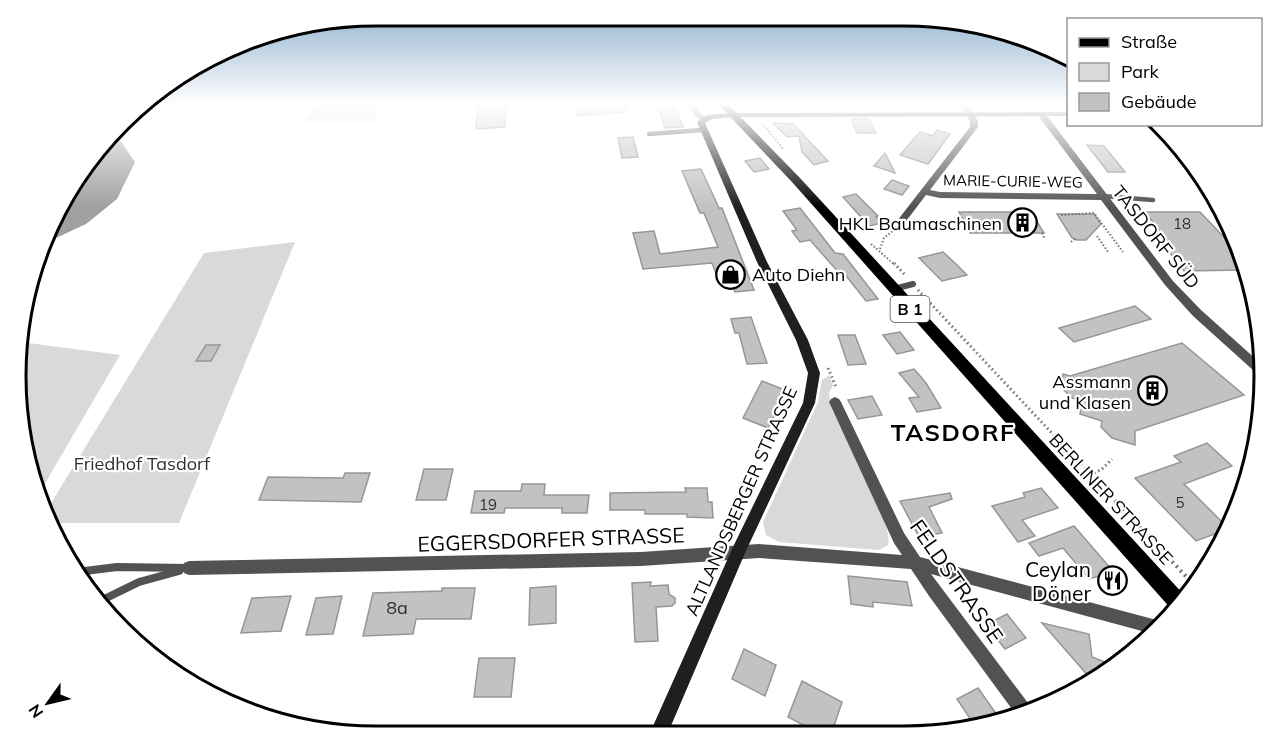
<svg xmlns="http://www.w3.org/2000/svg" width="1280" height="751" font-family="Mulish,sans-serif">
	<style>
		.green { fill: #d9d9d9 }
		.water { fill: #a0a0a0 }
		.building { fill: #c2c2c2; stroke: #969696; stroke-width: 1.5 }
		.lines { fill: none; stroke-linecap: round; stroke-linejoin: round }
		.path-far2 { stroke: #747474; stroke-width: 2; stroke-dasharray: 1.5 2; stroke-linecap: butt }
		.path-far1 { stroke: #747474; stroke-width: 3; stroke-dasharray: 1.5 3; stroke-linecap: butt }
		.path { stroke: #747474; stroke-width: 4; stroke-dasharray: 2 4; stroke-linecap: butt }
		.service-far2 { stroke: #525252; stroke-width: 4.5 }
		.service-far1 { stroke: #525252; stroke-width: 6 }
		.service { stroke: #525252; stroke-width: 8 }
		.minor { fill: #525252; fill-rule: evenodd }
		.secondary { fill: #1f1f1f; fill-rule: evenodd }
		.primary { fill: #000; fill-rule: evenodd }
		.labels { text-anchor: middle; dominant-baseline: central; stroke-width: 4.5; stroke-linejoin: round; paint-order: stroke }
		.far-street-label { font-size: 15px; fill: #000; stroke: #fff }
		.number-label { font-size: 15px; fill: #303030 }
		.shield { fill: #fff; stroke: #4c4c4c; stroke-width: 1.5 }
		.shield-label { font-size: 16px; font-weight: bold; fill: #000 }
		.poi-label { font-size: 18px; fill: #000; stroke: #fff; text-anchor: end }
		.street-label { font-size: 18px; fill: #000; stroke: #fff }
		.park-label { font-size: 18px; fill: #303030; stroke: #fff }
		.near-number-label { font-size: 18px; fill: #303030 }
		.near-street-label { font-size: 21px; fill: #000; stroke: #fff }
		.near-poi-label { font-size: 21px; fill: #000; stroke: #fff; text-anchor: end }
		.district-label { font-size: 24px; font-weight: bold; letter-spacing: 1.5px; fill: #000; stroke: #fff }
		.rim { fill: none; stroke: #000; stroke-width: 3 }
	</style>
	<rect width="100%" height="100%" fill="#fff"/>
	<g class="green">
		<polygon points="322,103 375,103 377,121 301,121"/>
		<polygon points="295,242 179,523 51,523 45,513 204,253"/>
		<polygon points="21,342 120,355 37,497 15,376"/>
		<path d="M829 375 833 385 829 393 831 408C843 432 895 524 888 545L879 550 779 542 766 535 763 522 818 402 822 380Z"/>
	</g>
	<polygon class="water" points="115,133 135,162 117,199 86,224 41,245 76,175"/>
	<g class="building">
		<polygon points="478,103 506,103 505,127 476,129"/>
		<polygon points="575,103 626,103 627,112 577,116"/>
		<polygon points="657,103 674,103 683,127 665,128"/>
		<polygon points="851,119 869,119 876,133 857,133"/>
		<polygon points="773,123 793,124 828,161 814,165 802,152 799,136 787,137"/>
		<polygon points="937,130 950,134 928,164 900,155 920,132 933,136"/>
		<polygon points="633,137 638,157 622,158 618,138"/>
		<polygon points="1087,145 1104,146 1125,172 1108,172"/>
		<polygon points="885,153 895,173 874,166"/>
		<polygon points="760,158 769,169 754,172 745,161"/>
		<polygon points="701,169 719,208 722,208 754,290 735,292 730,279 719,281 712,263 643,269 633,233 654,231 660,254 718,247 704,213 700,213 682,171"/>
		<polygon points="892,180 909,186 902,195 884,189"/>
		<polygon points="856,194 878,216 876,217 882,223 869,226 843,197"/>
		<polygon points="800,208 835,253 843,254 878,299 866,301 843,272 840,274 810,240 800,242 792,231 797,230 783,211"/>
		<polygon points="959,212 1031,212 1044,233 970,233"/>
		<polygon points="1145,212 1200,212 1234,248 1243,270 1184,271 1167,249 1174,249"/>
		<polygon points="1057,214 1094,214 1101,224 1086,240 1077,240 1072,238"/>
		<polygon points="943,252 957,265 967,275 942,281 919,258"/>
		<polygon points="1135,306 1151,319 1074,342 1059,328"/>
		<polygon points="751,317 761,346 767,363 747,364 739,333 735,333 731,319"/>
		<polygon points="900,332 914,350 897,354 883,335"/>
		<polygon points="838,335 855,335 866,364 848,365"/>
		<polygon points="1182,343 1244,395 1135,431 1135,445 1112,438 1101,427 1102,421 1080,414 1082,400 1072,398 1061,387 1063,374 1070,376"/>
		<polygon points="206,345 220,345 211,361 196,361"/>
		<polygon points="914,369 926,383 941,408 917,412 909,398 919,397 899,373"/>
		<polygon points="762,381 787,391 768,428 743,418"/>
		<polygon points="872,396 882,415 858,419 848,400"/>
		<polygon points="1207,443 1232,466 1184,484 1225,525 1223,531 1196,541 1135,478 1181,462 1174,456"/>
		<polygon points="424,469 453,469 446,500 416,500"/>
		<polygon points="345,473 370,473 361,502 259,500 268,477 343,478"/>
		<polygon points="522,484 545,484 544,495 589,495 587,513 562,513 562,508 505,508 504,513 471,513 475,491 521,491"/>
		<polygon points="685,488 707,488 708,502 712,502 713,518 687,517 687,514 645,514 645,510 610,510 610,493 686,492"/>
		<polygon points="1041,488 1058,508 1022,520 1035,536 1018,542 992,506 1025,497 1023,493"/>
		<polygon points="950,493 952,499 929,507 942,533 919,537 900,501"/>
		<polygon points="1074,526 1112,570 1126,587 1113,592 1099,576 1089,579 1063,548 1039,556 1029,543"/>
		<polygon points="848,576 907,582 912,606 873,602 873,607 851,604"/>
		<polygon points="651,582 650,586 668,585 669,594 675,598 675,603 672,606 656,607 658,641 635,642 632,583"/>
		<polygon points="556,586 556,623 529,625 530,588"/>
		<polygon points="442,588 475,588 471,619 416,619 413,634 363,636 373,593 442,591"/>
		<polygon points="291,596 281,631 241,633 252,598"/>
		<polygon points="342,596 333,634 306,635 316,598"/>
		<polygon points="1007,614 1026,638 1005,649 986,625"/>
		<polygon points="1042,623 1089,634 1092,657 1115,666 1091,679"/>
		<polygon points="744,649 776,665 765,696 732,679"/>
		<polygon points="479,658 515,658 511,697 474,697"/>
		<polygon points="802,681 842,702 831,735 822,735 788,717"/>
		<polygon points="978,688 997,715 975,726 957,699"/>
	</g>
	<g class="lines">
		<g class="path-far2">
			<polyline points="762,123 784,150"/>
			<polyline points="1061,215 1094,213 1123,252"/>
			<polyline points="1042,233 1045,239"/>
			<polyline points="1097,236 1108,252"/>
			<polyline points="1071,242 1075,239"/>
			<polyline points="871,244 895,265"/>
			<polyline points="880,249 884,238 894,230"/>
		</g>
		<g class="path-far1">
			<polyline points="894,263 906,276"/>
			<polyline points="918,290 1092,476"/>
			<polyline points="828,368 836,387"/>
			<polyline points="1090,475 1102,469 1112,459"/>
		</g>
		<polyline class="path" points="1090,474 1195,586"/>
		<g class="service-far2">
			<polyline points="649,134 702,130"/>
			<polyline points="1103,196 1153,200"/>
		</g>
		<polyline class="service-far1" points="894,289 913,284"/>
		<g class="service">
			<polyline points="77,572 117,567 188,568"/>
			<polyline points="98,602 139,582 179,571"/>
		</g>
		<g class="minor">
			<path d="M687 103H695L700 113 708 119 707 121C696 122 692 111 687 103Z"/>
			<polygon points="959,103 967,103 978,121 978,127 930,190 940,192 1097,194 1037,114 1044,112 1173,281 1201,310 1258,361 1258,372 1254,371 1193,316 1165,285 1101,200 940,198 926,195 903,225 897,225 897,221 970,127 970,121"/>
			<polygon points="835,397 839,399 841,402 904,533 920,557 1164,622 1153,634 931,574 1031,707 1032,710 1017,716 929,596 911,569 759,558 641,566 189,575 184,573 182,568 184,563 189,561 641,552 759,544 902,555 894,543 829,402 831,399"/>
		</g>
		<polygon class="secondary" points="1068,112 1068,116 733,117 712,119 705,123 767,262 808,340 820,373 815,403 745,553 667,735 649,735 733,547 803,403 808,373 796,340 757,262 697,122 707,115 733,113"/>
		<polygon class="primary" points="717,103 727,103 800,178 1186,597 1173,611 792,182"/>
	</g>
	<linearGradient id="sky" x2="0" y2="1"><stop stop-color="#8baccb"/><stop offset="0.5" stop-color="#fff"/><stop offset="1" stop-color="#fff" stop-opacity="0"/></linearGradient>
	<rect width="1280" height="208" fill="url(#sky)"/>
	<defs>
		<symbol id="building-ring" viewBox="-11 -11 22 22"><circle r="9.5" fill="#fff" stroke="#000" stroke-width="1.5"/><path d="M-4-6H4V6H1V3H-1V6H-4ZM-2.5-4.3h1.7v1.8h-1.7ZM.8-4.3h1.7v1.8H.8ZM-2.5-1h1.7V.8h-1.7ZM.8-1h1.7V.8H.8Z" fill="#000"/></symbol>
		<symbol id="shop-ring" viewBox="-11 -11 22 22"><circle r="9.5" fill="#fff" stroke="#000" stroke-width="1.5"/><path d="M-5-2.5h2.3a2.7 3.5 0 0 1 5.4 0H5L5.5 6h-11ZM-1.5-2.5h3a1.5 2.3 0 0 0-3 0Z" fill="#000"/></symbol>
		<symbol id="restaurant-ring" viewBox="-11 -11 22 22"><circle r="9.5" fill="#fff" stroke="#000" stroke-width="1.5"/><path d="M-5-6h1v4h1v-4h1v4h1v-4h1v5L-1.5 .5V6h-2V.5L-5-1ZM5-6V6H3V1.5H1.5Q1.5-4 5-6Z" fill="#000"/></symbol>
	</defs>
	<g fill-rule="evenodd">
		<use href="#building-ring" x="1006" y="206" width="33" height="33"/>
		<use href="#shop-ring" x="714" y="258" width="33" height="33"/>
		<use href="#building-ring" x="1136" y="374" width="33" height="33"/>
		<use href="#restaurant-ring" x="1096" y="564" width="33" height="33"/>
	</g>
	<g class="labels">
		<g class="far-street-label">
			<text transform="translate(1013 181) rotate(1)">MARIE-CURIE-WEG</text>
		</g>
		<g class="number-label">
			<text x="1182" y="223">18</text>
			<text x="1180" y="502">5</text>
			<text x="488" y="504">19</text>
		</g>
		<rect class="shield" x="890.5" y="296" width="39" height="26" rx="4.5"/>
		<g class="shield-label">
			<text x="910" y="309">B 1</text>
		</g>
		<g class="poi-label">
			<text x="1002" y="223">HKL Baumaschinen</text>
			<text x="752" y="274" text-anchor="start">Auto Diehn</text>
			<text x="1131" y="381">Assmann<tspan x="1131" dy="21">und Klasen</tspan></text>
		</g>
		<g class="street-label">
			<text transform="translate(1156 237) rotate(51)">TASDORF SÜD</text>
			<text transform="translate(1111 499) rotate(47)">BERLINER STRASSE</text>
			<text transform="translate(741 501) rotate(-66)">ALTLANDSBERGER STRASSE</text>
		</g>
		<g class="park-label">
			<text x="142" y="463">Friedhof Tasdorf</text>
		</g>
		<g class="near-number-label">
			<text x="397" y="607">8a</text>
		</g>
		<g class="near-street-label">
			<text transform="translate(551 539) rotate(-2)">EGGERSDORFER STRASSE</text>
			<text transform="translate(957 581) rotate(55)">FELDSTRASSE</text>
		</g>
		<g class="near-poi-label">
			<text x="1091" y="569">Ceylan<tspan x="1091" dy="24">Döner</tspan></text>
		</g>
		<g class="district-label">
			<text x="953" y="432">TASDORF</text>
		</g>
	</g>
	<path d="M0 0H1280V751H0ZM376 26H904A350 350 0 0 1 1254 376V376A350 350 0 0 1 904 726H376A350 350 0 0 1 26 376V376A350 350 0 0 1 376 26Z" fill="#fff" fill-rule="evenodd"/>
	<path class="rim" d="M376 26H904A350 350 0 0 1 1254 376V376A350 350 0 0 1 904 726H376A350 350 0 0 1 26 376V376A350 350 0 0 1 376 26Z"/>
	<rect x="1067" y="18" width="195" height="108" fill="#ffffff" stroke="#999999" stroke-width="1.5"/>
	<rect x="1079" y="38" width="30" height="9" fill="#000000" stroke="#999999" stroke-width="1.5"/>
	<text x="1121" y="48" font-size="18" fill="#000000">Straße</text>
	<rect x="1079" y="63" width="30" height="18" fill="#d9d9d9" stroke="#999999" stroke-width="1.5"/>
	<text x="1121" y="78" font-size="18" fill="#000000">Park</text>
	<rect x="1079" y="93" width="30" height="18" fill="#c2c2c2" stroke="#999999" stroke-width="1.5"/>
	<text x="1121" y="108" font-size="18" fill="#000000">Gebäude</text>
	<g transform="translate(48 703) rotate(236)" stroke="#ffffff" stroke-width="4.5" paint-order="stroke">
	<path d="M0-4.5L10 22L0 15L-10 22Z" fill="#000000"/>
	<text y="-9" font-size="16" font-weight="bold" text-anchor="middle" fill="#000000">N</text>
	</g>
</svg>
